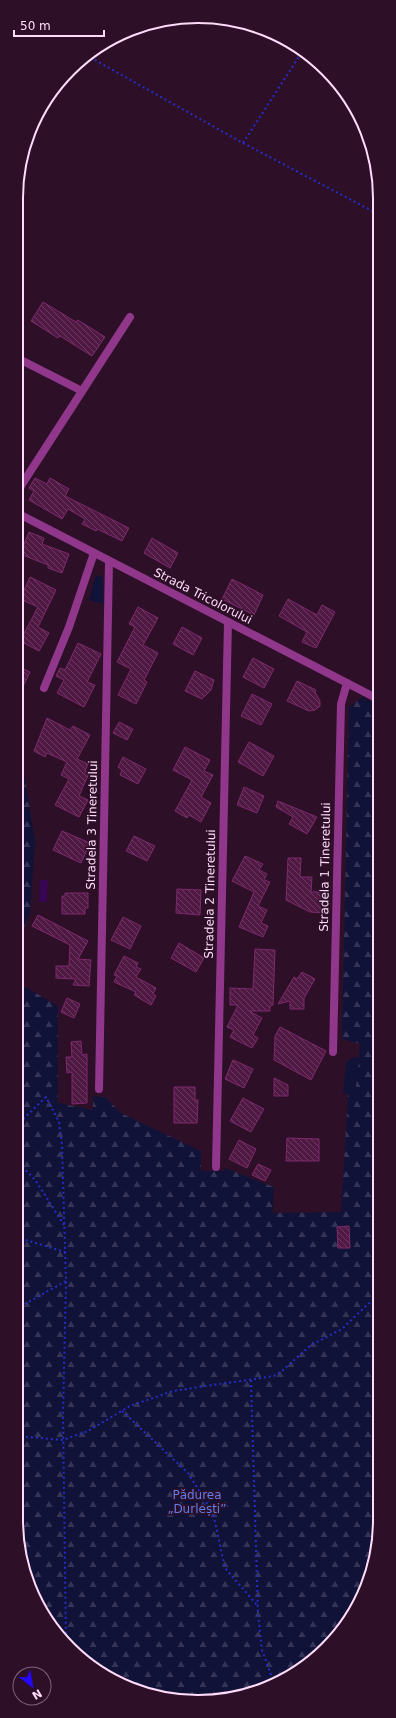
<svg xmlns="http://www.w3.org/2000/svg" width="396" height="1718" font-family="'DejaVu Sans',sans-serif">
	<style>
		.forest { fill: url(#forest-firs) }
		.garden { fill: #111238 }
		.water { fill: #360650 }
		.building { fill: url(#building-back-hatch); stroke: #7e296c }
		.lines { fill: none; stroke-linecap: round; stroke-linejoin: round }
		.path { stroke: #252dc9; stroke-width: 2; stroke-dasharray: 2 3; stroke-linecap: butt }
		.minor { stroke: #90368b; stroke-width: 8 }
		.tertiary { stroke: #90368b; stroke-width: 8 }
		.labels { text-anchor: middle; dominant-baseline: central; stroke-width: 3; stroke-linejoin: round; paint-order: stroke }
		.street-label { font-size: 12px; fill: #ffdcfa; stroke: #2d0f28 }
		.park-label { font-size: 12px; fill: #5c7deb; stroke: #2d0f28 }
		.rim { fill: none; stroke: #ffdcfa; stroke-width: 2 }
	</style>
	<defs>
		<pattern id="forest-firs" width="22" height="20" patternUnits="userSpaceOnUse"><rect width="22" height="20" fill="#111238"/><path d="M5 1l3.5 6h-7zM16 11l3.5 6h-7z" fill="#353456"/></pattern>
		<pattern id="building-back-hatch" width="6" height="6" patternUnits="userSpaceOnUse"><rect width="6" height="6" fill="#501944"/><path d="M-1 5l2 2M0 0l6 6M5-1l2 2" fill="none" stroke="#6a3a60"/></pattern>
	</defs>
	<rect width="100%" height="100%" fill="#2d0f28"/>
	<g class="forest">
		<polygon points="363,697 378,705 378,1544 356,1611 309,1664 256,1692 186,1702 117,1683 61,1640 30,1589 16,1520 17,982 58,1006 58,1103 93,1110 93,1096 105,1097 121,1113 201,1151 201,1171 224,1171 225,1168 274,1187 273,1213 341,1212 348,1094 355,1095 360,1044 342,1039 349,707"/>
		<polygon points="17,732 20,733 18,737 35,841 30,913 17,947"/>
	</g>
	<g class="garden">
		<polygon points="96,575 103,577 103,604 89,600"/>
		<polygon points="353,1057 359,1058 355,1095 343,1093 346,1063"/>
	</g>
	<polygon class="water" points="40,880 48,880 47,902 39,902"/>
	<g class="building">
		<polygon points="43,302 76,322 78,320 105,337 92,356 60,336 58,338 31,321"/>
		<polygon points="35,478 47,484 50,478 69,489 65,496 129,528 122,541 97,529 96,531 82,524 85,519 68,509 62,519 29,500 34,491 29,488"/>
		<polygon points="29,532 44,538 42,544 69,554 62,573 48,568 48,565 20,554"/>
		<polygon points="152,538 178,553 170,568 144,553"/>
		<polygon points="30,577 56,590 38,627 49,633 39,651 20,641 38,607 20,599"/>
		<polygon points="232,579 263,595 254,615 222,599"/>
		<polygon points="288,599 317,615 322,605 335,612 316,648 302,642 307,632 279,616"/>
		<polygon points="138,607 158,618 143,645 158,653 144,680 147,682 136,704 118,695 131,669 117,662 135,627 129,624"/>
		<polygon points="182,627 202,638 193,655 173,644"/>
		<polygon points="78,643 101,654 87,682 95,685 84,707 57,693 64,680 56,676 60,668 65,670"/>
		<polygon points="253,658 274,669 264,688 243,677"/>
		<polygon points="17,666 30,672 17,699"/>
		<polygon points="195,671 214,680 211,690 202,699 185,691"/>
		<polygon points="297,681 316,690 315,692 320,701 320,706 315,710 309,711 287,701"/>
		<polygon points="252,694 272,704 261,725 241,716"/>
		<polygon points="47,718 70,730 73,726 90,735 77,759 88,764 85,771 89,773 79,796 88,800 79,817 55,805 69,779 61,775 67,762 47,753 45,757 34,751"/>
		<polygon points="119,722 133,729 127,740 113,733"/>
		<polygon points="249,742 274,756 263,776 238,762"/>
		<polygon points="185,747 210,760 204,771 213,775 201,797 211,803 201,822 189,815 187,818 175,811 192,780 173,770"/>
		<polygon points="123,757 146,769 138,784 120,775 122,770 118,767"/>
		<polygon points="244,787 264,796 257,813 237,805"/>
		<polygon points="278,801 317,817 307,834 289,824 293,817 276,807"/>
		<polygon points="62,831 90,843 81,863 53,850"/>
		<polygon points="134,836 155,846 147,861 126,851"/>
		<polygon points="245,856 263,864 259,870 267,874 264,880 270,882 258,906 267,910 261,923 268,926 263,937 239,927 254,892 232,881"/>
		<polygon points="288,858 301,858 300,877 312,877 311,892 323,892 323,913 310,912 286,900"/>
		<polygon points="177,889 201,890 200,915 176,913"/>
		<polygon points="65,893 88,893 88,908 85,908 85,914 62,914 62,896 65,896"/>
		<polygon points="38,915 88,941 78,959 91,960 89,986 73,985 76,979 56,978 56,966 69,966 70,945 32,926"/>
		<polygon points="123,917 141,926 130,949 111,940"/>
		<polygon points="179,943 204,958 196,972 171,958"/>
		<polygon points="255,949 275,950 273,1005 270,1006 270,1011 249,1011 262,1018 253,1035 258,1038 252,1048 230,1037 234,1030 227,1027 238,1005 230,1005 230,988 253,989"/>
		<polygon points="124,956 138,963 136,967 141,969 136,977 156,988 153,994 156,996 151,1005 134,995 136,992 114,982 117,976 114,975"/>
		<polygon points="302,972 315,979 304,998 304,1009 290,1009 290,1001 278,1004 294,977 297,979"/>
		<polygon points="67,998 80,1004 74,1018 61,1012"/>
		<polygon points="280,1027 326,1051 311,1080 274,1060 275,1036"/>
		<polygon points="81,1041 82,1055 87,1054 87,1103 72,1104 72,1072 67,1073 66,1057 72,1057 71,1042"/>
		<polygon points="233,1060 253,1069 244,1088 225,1079"/>
		<polygon points="274,1078 288,1085 288,1096 274,1096"/>
		<polygon points="174,1087 195,1087 195,1100 198,1100 197,1123 174,1123"/>
		<polygon points="243,1098 264,1109 251,1132 230,1121"/>
		<polygon points="287,1138 319,1139 319,1161 286,1161"/>
		<polygon points="239,1140 256,1149 247,1168 229,1159"/>
		<polygon points="258,1164 271,1170 265,1181 252,1175"/>
		<polygon points="349,1226 350,1248 338,1248 337,1227"/>
	</g>
	<g class="lines">
		<g class="path">
			<polyline points="86,55 243,143 378,214"/>
			<polyline points="243,143 302,52"/>
			<polyline points="16,1126 46,1097 59,1122 62,1145 66,1281 63,1415 66,1644"/>
			<polyline points="16,1159 36,1181 64,1225"/>
			<polyline points="16,1237 65,1252"/>
			<polyline points="16,1309 66,1281"/>
			<polyline points="251,1380 258,1614 262,1650 274,1683"/>
			<polyline points="122,1411 188,1473 213,1513 225,1568 257,1605"/>
			<polyline points="16,1436 63,1440 88,1431 130,1406 173,1391 274,1376 282,1371 311,1345 342,1329 368,1304 378,1297"/>
		</g>
		<g class="minor">
			<polyline points="17,358 82,391"/>
			<polyline points="17,492 130,317"/>
			<polyline points="44,688 69,627 94,553"/>
			<polyline points="333,1052 341,704 347,683"/>
			<polyline points="99,1089 109,561"/>
			<polyline points="216,1167 228,622"/>
		</g>
		<polyline class="tertiary" points="17,513 378,699"/>
	</g>
	<g class="labels">
		<g class="street-label">
			<text transform="translate(203 596) rotate(27)">Strada Tricolorului</text>
			<text transform="translate(92 825) rotate(-89)">Stradela 3 Tineretului</text>
			<text transform="translate(325 867) rotate(-89)">Stradela 1 Tineretului</text>
			<text transform="translate(210 894) rotate(-89)">Stradela 2 Tineretului</text>
		</g>
		<g class="park-label">
			<text x="197" y="1495">Pădurea<tspan x="197" dy="14">„Durlești”</tspan></text>
		</g>
	</g>
	<path d="M0 0H396V1718H0ZM198 23H198A175 175 0 0 1 373 198V1520A175 175 0 0 1 198 1695H198A175 175 0 0 1 23 1520V198A175 175 0 0 1 198 23Z" fill="#2d0f28" fill-rule="evenodd"/>
	<path class="rim" d="M198 23H198A175 175 0 0 1 373 198V1520A175 175 0 0 1 198 1695H198A175 175 0 0 1 23 1520V198A175 175 0 0 1 198 23Z"/>
	<g transform="translate(32 1686) rotate(149)"><circle r="19" fill="#2d0f28" stroke="#81617c"/>
	<path d="M0-3L7 15L0 10L-7 15Z" fill="#2408ff"/>
	<text y="-6" font-size="11" font-weight="bold" text-anchor="middle" fill="#ffdcfa">N</text>
	</g>
	<path d="M14 30v6h90v-6" fill="none" stroke="#ffdcfa" stroke-width="2"/>
	<text x="20" y="30" font-size="12" fill="#ffdcfa" stroke="#2d0f28" stroke-width="3" paint-order="stroke">50 m</text>
</svg>
